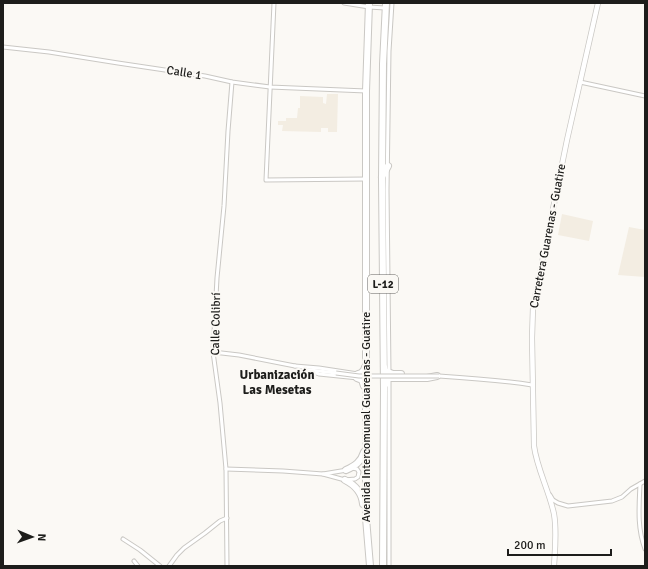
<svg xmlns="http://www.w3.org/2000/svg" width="648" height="569" font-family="Signika,sans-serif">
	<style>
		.built { fill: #f3ede2 }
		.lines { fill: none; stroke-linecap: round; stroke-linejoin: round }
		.street-casing { stroke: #cac8c4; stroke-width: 5 }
		.secondary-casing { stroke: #cac8c4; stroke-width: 6 }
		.highway-casing { stroke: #cac8c4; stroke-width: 8 }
		.street { stroke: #fff; stroke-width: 3 }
		.secondary { stroke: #fff; stroke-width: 4.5 }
		.highway { stroke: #fff; stroke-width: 6 }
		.street-bridge-casing { stroke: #cac8c4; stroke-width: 5; stroke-linecap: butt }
		.street-bridge { stroke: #fff; stroke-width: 3 }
		.labels { text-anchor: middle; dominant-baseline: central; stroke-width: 4; stroke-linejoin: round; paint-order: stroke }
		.shield { fill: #fbf9f5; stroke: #605f5c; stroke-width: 1 }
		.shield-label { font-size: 11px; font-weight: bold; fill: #1d1d1b }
		.street-label { font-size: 12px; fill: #1d1d1b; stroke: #fbf9f5 }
		.neighbourhood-label { font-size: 13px; font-weight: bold; fill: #1d1d1b; stroke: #fbf9f5 }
	</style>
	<rect width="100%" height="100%" fill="#fbf9f5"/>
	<g class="built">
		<polygon points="327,94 338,94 337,132 328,132 328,128 321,128 321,132 282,131 283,125 278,125 278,121 286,121 286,118 297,118 298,108 300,108 300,96 323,97 323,103 326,104"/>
		<polygon points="562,214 593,221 589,241 558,235"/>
		<polygon points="629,227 645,230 645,277 618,275"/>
	</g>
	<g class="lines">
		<defs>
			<g id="street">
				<polyline points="274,3 266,180 366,179"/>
				<polyline points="344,3 369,7 385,8"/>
				<polyline points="3,47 49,52 118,63 205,76 232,82 270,87 366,91"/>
				<polyline points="580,82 645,96"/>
				<polyline points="213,352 239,355 295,366"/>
				<polyline points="295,366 319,368 358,374"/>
				<polyline points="303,368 319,374 358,378"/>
				<polyline points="310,370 336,373"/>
				<polyline points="389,372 387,190 389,51 392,3"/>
				<path d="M439 376C470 378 501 380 532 385"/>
				<polyline points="226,469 283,471 323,474 345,480 355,479 358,477 359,472 357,469 352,468"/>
				<polyline points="323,474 347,470"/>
				<path d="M640 484C639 507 637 528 645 549"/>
				<polyline points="550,495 553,500 558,503 568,506 612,501 622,497 631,489 645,481"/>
				<polyline points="123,539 140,550 160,566"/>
				<polyline points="134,561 138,566"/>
				<polyline points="169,566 177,555 184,548 205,533 220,521 227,518"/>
				<polyline points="227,566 226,469 220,403 213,352 217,278 224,206 228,131 232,82"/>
				<polyline points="389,566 389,378"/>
			</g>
			<path id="secondary" d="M554 566C555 549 557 531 554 514 549 490 537 469 534 446L532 338 533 307 567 140 598 3"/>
			<g id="highway">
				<polyline points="369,3 366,91 366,518 370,566"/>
				<polyline points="382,177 388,166"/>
				<polyline points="384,367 385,371 393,374 401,374"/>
				<polyline points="358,374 361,373 364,370 365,367"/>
				<polyline points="357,378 362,380 364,386"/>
				<polyline points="385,385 387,379 389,378 427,378 437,376"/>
				<path d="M346 470C355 466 361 462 364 452"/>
				<path d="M345 480C355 485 362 493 363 504"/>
				<polyline points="383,566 384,389 382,179 383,64 386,3"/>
			</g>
		</defs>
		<use href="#street" class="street-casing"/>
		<use href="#secondary" class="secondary-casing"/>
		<use href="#highway" class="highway-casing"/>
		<use href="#street" class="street"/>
		<use href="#secondary" class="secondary"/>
		<use href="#highway" class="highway"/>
		<defs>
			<polyline id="street-bridge" points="336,373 359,376 439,376"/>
		</defs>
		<use href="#street-bridge" class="street-bridge-casing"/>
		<use href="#street-bridge" class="street-bridge"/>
	</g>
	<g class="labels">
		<rect class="shield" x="368" y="275" width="30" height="18" rx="3"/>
		<g class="shield-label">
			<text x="383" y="284">L-12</text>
		</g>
		<g class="street-label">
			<text transform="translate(184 73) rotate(9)">Calle 1</text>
			<text transform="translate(548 236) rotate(-79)">Carretera Guarenas - Guatire</text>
			<text transform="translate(216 324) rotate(-89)">Calle Colibrí</text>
			<text transform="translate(366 417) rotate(-90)">Avenida Intercomunal Guarenas - Guatire</text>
		</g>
		<g class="neighbourhood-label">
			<text x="277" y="375">Urbanización<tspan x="277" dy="15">Las Mesetas</tspan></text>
		</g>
	</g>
	<rect width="648" height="569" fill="none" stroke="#1d1d1b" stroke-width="8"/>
	<g transform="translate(32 537) rotate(92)" stroke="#fbf9f5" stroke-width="3" paint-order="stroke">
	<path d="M0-3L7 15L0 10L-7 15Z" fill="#1d1d1b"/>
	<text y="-6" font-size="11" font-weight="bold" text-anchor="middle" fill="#1d1d1b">N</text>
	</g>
	<path d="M508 549v6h103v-6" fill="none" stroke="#1d1d1b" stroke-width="2"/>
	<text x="514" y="549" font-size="12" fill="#1d1d1b" stroke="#fbf9f5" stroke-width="3" paint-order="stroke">200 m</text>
</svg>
